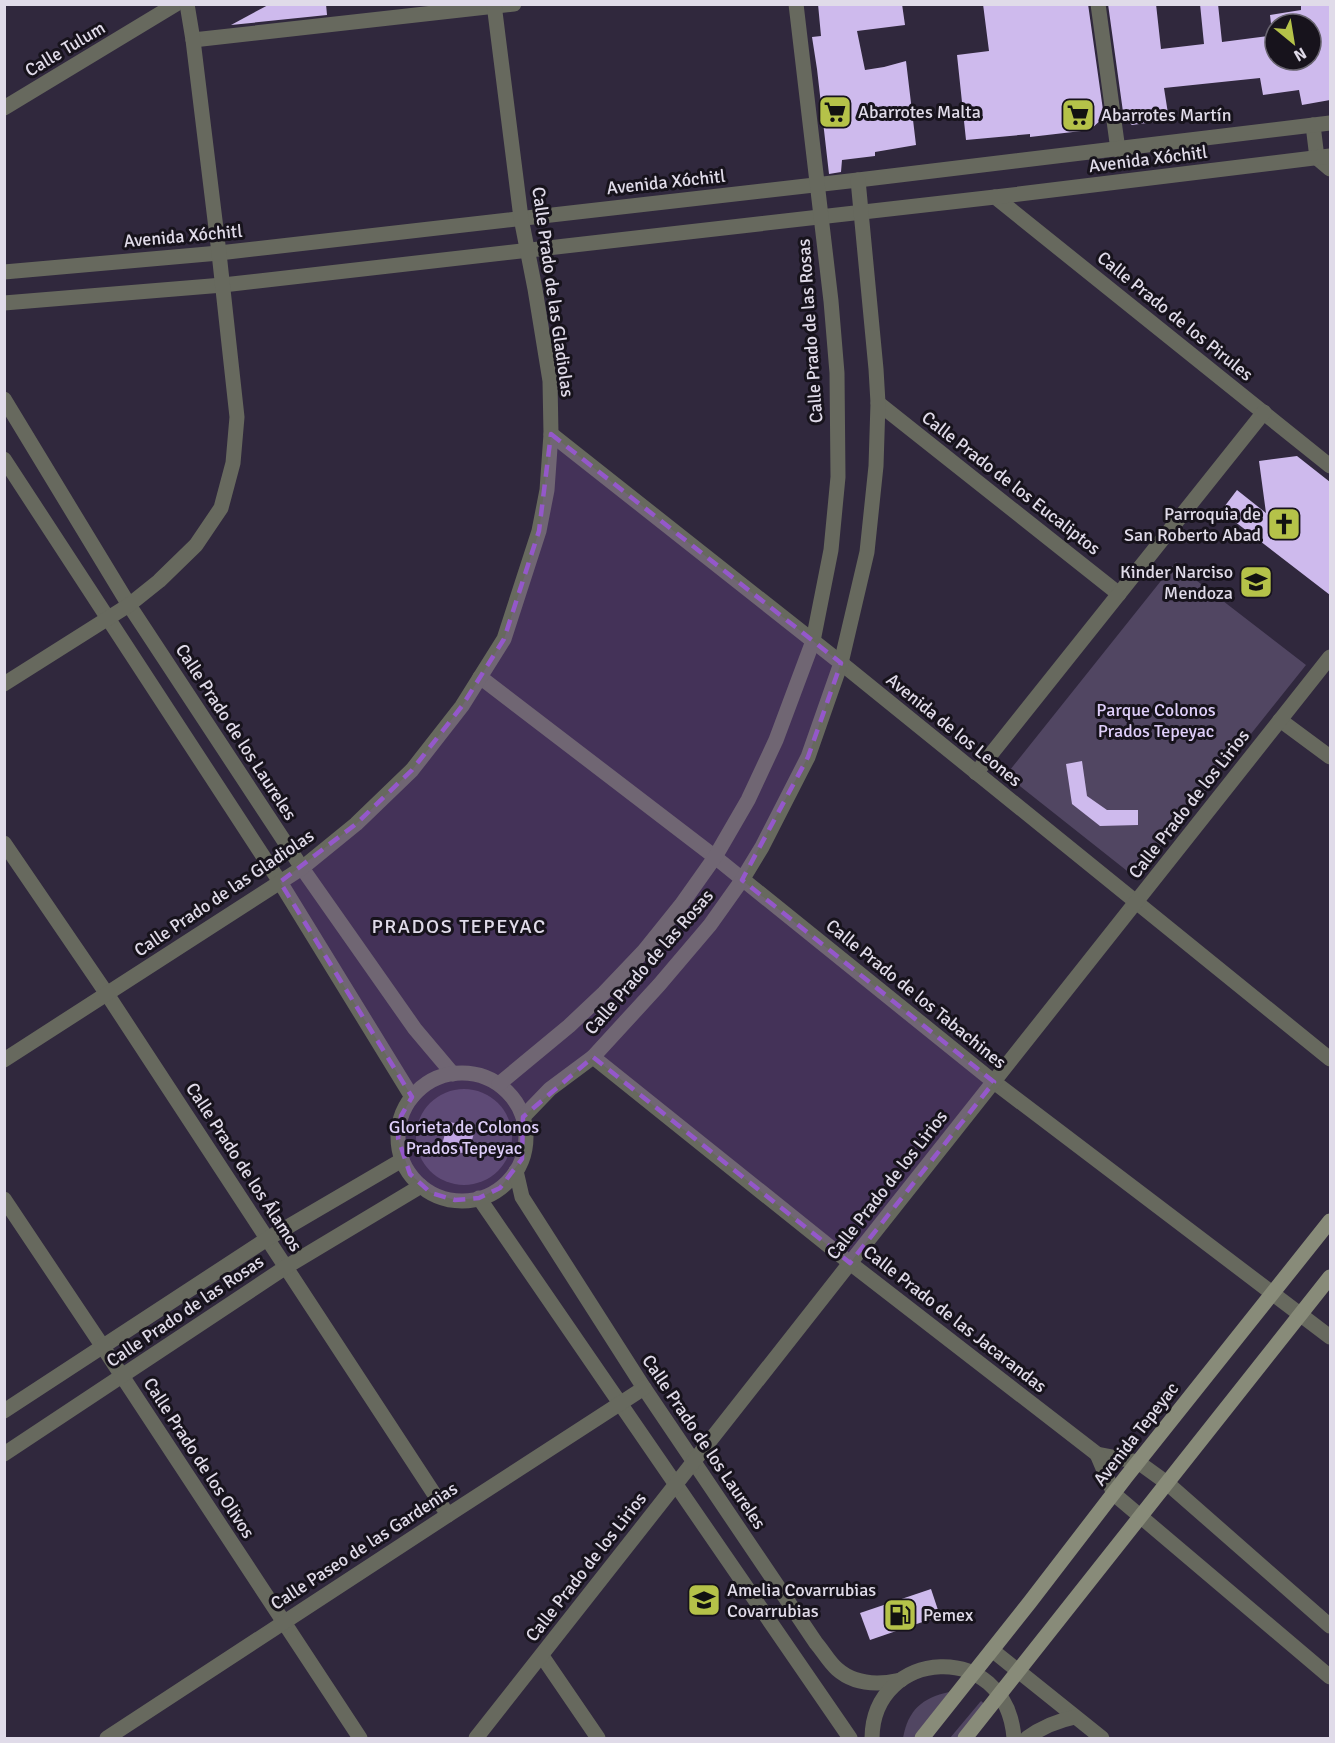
<svg xmlns="http://www.w3.org/2000/svg" width="1335" height="1743" font-family="Signika,sans-serif">
	<style>
		.green { fill: #514662 }
		.building { fill: #cebaed }
		.lines { fill: none; stroke-linecap: round; stroke-linejoin: round }
		.street { stroke: #67695e; stroke-width: 15 }
		.secondary { stroke: #888b79; stroke-width: 15 }
		.marked { fill: #9458ca; fill-opacity: 0.2; stroke: #9458ca; stroke-width: 4.5; stroke-dasharray: 12 8; stroke-linejoin: round }
		.labels { text-anchor: middle; dominant-baseline: central; stroke-width: 6; stroke-linejoin: round; paint-order: stroke }
		.street-label { font-size: 18px; fill: #e0dbe9; stroke: #17131c }
		.poi-label { font-size: 18px; fill: #e0dbe9; stroke: #17131c; text-anchor: start }
		.park-label { font-size: 18px; fill: #dfcffa; stroke: #17131c }
		.neighbourhood-label { font-size: 20px; letter-spacing: 1.5px; fill: #e0dbe9; stroke: #17131c }
	</style>
	<rect width="100%" height="100%" fill="#30283d"/>
	<g class="green">
		<polygon points="1176,562 1179,567 1306,665 1136,878 1006,775"/>
		<circle cx="464" cy="1137" r="48"/>
		<path d="M949 1692 914 1738H903C908 1710 922 1698 949 1692Z"/>
		<polygon points="981,1701 988,1707 962,1738 950,1738"/>
	</g>
	<g class="building">
		<polygon points="270,4 326,4 327,15 231,25"/>
		<polygon points="818,4 902,4 905,25 857,31 865,70 884,67 906,61 916,145 875,152 875,156 842,160 841,172 829,174 817,69 812,37 821,36"/>
		<polygon points="983,4 1088,4 1104,117 1090,130 1030,137 1030,134 966,140 957,55 989,51"/>
		<polygon points="1108,4 1156,4 1161,49 1204,44 1200,4 1218,4 1222,42 1275,35 1275,60 1311,60 1311,24 1271,24 1270,15 1301,10 1301,4 1330,4 1330,100 1302,105 1299,90 1263,95 1260,78 1164,88 1169,120 1132,125 1124,119"/>
		<polygon points="1297,456 1330,482 1330,595 1221,511 1237,490 1266,513 1259,461"/>
		<polygon points="1082,761 1087,796 1107,810 1138,810 1138,825 1100,826 1072,804 1066,764"/>
		<polygon points="448,1122 476,1126 468,1154 441,1149"/>
		<polygon points="931,1589 940,1616 870,1640 860,1613"/>
	</g>
	<g class="lines">
		<g class="street">
			<polyline points="1098,4 1118,150"/>
			<polyline points="193,40 514,4"/>
			<polyline points="4,108 176,4"/>
			<polyline points="1313,125 1317,158 1330,169"/>
			<polyline points="995,197 1330,466"/>
			<polyline points="4,272 219,253 858,180 1330,123"/>
			<polyline points="4,303 223,285 995,197 1330,156"/>
			<polyline points="4,399 129,605 302,868 415,1029 453,1074"/>
			<polyline points="878,403 1119,594"/>
			<polyline points="551,434 841,663 1330,1059"/>
			<polyline points="4,459 280,882 412,1097"/>
			<polyline points="480,677 715,857 994,1082 1330,1337"/>
			<polyline points="4,684 129,605 159,581 196,545 221,508 233,463 237,417 219,253 193,40 187,4"/>
			<polyline points="1280,720 1330,757"/>
			<polyline points="976,773 1264,412"/>
			<polyline points="4,843 107,994 448,1515"/>
			<polyline points="593,1057 850,1263 1097,1454 1138,1462 1167,1483 1330,1626"/>
			<polyline points="4,1060 302,868 356,824 412,770 462,706 504,639 539,531 547,490 551,434 550,381 535,289 521,218 494,4"/>
			<circle cx="462" cy="1137" r="64"/>
			<polyline points="499,1084 569,1026 604,993 644,951 681,905 715,857 748,800 776,740 813,641 831,550 838,477 837,373 831,301 796,4"/>
			<polyline points="523,1117 550,1089 593,1057 659,985 710,925 742,880 762,847 808,757 841,663 867,552 876,466 878,403 876,369 858,180"/>
			<path d="M516 1171 522 1197 644 1388 816 1643C823 1651 829 1662 837 1669 855 1685 879 1685 901 1680"/>
			<polyline points="479,1198 850,1738"/>
			<polyline points="4,1199 103,1347 360,1738"/>
			<polyline points="4,1411 267,1239 402,1160"/>
			<polyline points="4,1454 286,1267 421,1186"/>
			<polyline points="1097,1454 1114,1494 1330,1677"/>
			<polyline points="992,1650 1102,1738"/>
			<polyline points="542,1656 598,1738"/>
			<polyline points="107,1738 448,1515 644,1388"/>
			<polyline points="476,1738 850,1263 1330,657"/>
			<path d="M872 1738C873 1648 1006 1638 1014 1738"/>
			<path d="M1027 1738C1042 1727 1056 1721 1075 1717"/>
		</g>
		<g class="secondary">
			<polyline points="922,1738 1030,1602 1126,1477 1330,1221"/>
			<polyline points="965,1738 1330,1277"/>
		</g>
	</g>
	<path class="marked" d="M551 434 841 663 808 757 742 880 994 1082 850 1263 593 1057 523 1117 522 1159 500 1188 479 1198 455 1200 431 1193 410 1174 398 1138 401 1116 412 1097 280 882 356 824 412 770 462 706 504 639 539 531Z"/>
	<defs>
		<symbol id="supermarket-square" viewBox="-11 -11 22 22"><rect x="-9" y="-9" width="18" height="18" rx="4" fill="#b5c249" stroke="#17131c"/><path d="M-6-5.5h2.5l.6 2H6L4.5 2H-2.5L-4.4-4H-6ZM-1.5 3.2a1.3 1.3 0 1 0 .1 0ZM3 3.2a1.3 1.3 0 1 0 .1 0Z" fill="#111"/></symbol>
		<symbol id="church-square" viewBox="-11 -11 22 22"><rect x="-9" y="-9" width="18" height="18" rx="4" fill="#b5c249" stroke="#17131c"/><path d="M-1.2-6h2.4v3.5h3.3v2.4h-3.3V6h-2.4V-.1h-3.3v-2.4h3.3Z" fill="#111"/></symbol>
		<symbol id="school-square" viewBox="-11 -11 22 22"><rect x="-9" y="-9" width="18" height="18" rx="4" fill="#b5c249" stroke="#17131c"/><path d="M0-5L7-2L0 1L-7-2ZM-4 1L0 2.5L4 1V4Q0 6-4 4Z" fill="#111"/></symbol>
		<symbol id="fuel-square" viewBox="-11 -11 22 22"><rect x="-9" y="-9" width="18" height="18" rx="4" fill="#b5c249" stroke="#17131c"/><path d="M-5.5-6h7V0h2V4h1.3V-2.5L3-4.5l.8-.8L6-3V5H2.5V1h-1V6h-7ZM-4.2-4.7v3.2H.2V-4.7Z" fill="#111"/></symbol>
	</defs>
	<g fill-rule="evenodd">
		<use href="#supermarket-square" x="816" y="93" width="38" height="38"/>
		<use href="#supermarket-square" x="1059" y="96" width="38" height="38"/>
		<use href="#church-square" x="1265" y="505" width="38" height="38"/>
		<use href="#school-square" x="1237" y="563" width="38" height="38"/>
		<use href="#school-square" x="685" y="1581" width="38" height="38"/>
		<use href="#fuel-square" x="881" y="1596" width="38" height="38"/>
	</g>
	<g class="labels">
		<g class="street-label">
			<text transform="translate(65 49) rotate(-31)">Calle Tulum</text>
			<text transform="translate(1148 159) rotate(-7)">Avenida Xóchitl</text>
			<text transform="translate(666 182) rotate(-6)">Avenida Xóchitl</text>
			<text transform="translate(183 236) rotate(-5)">Avenida Xóchitl</text>
			<text transform="translate(553 292) rotate(82)">Calle Prado de las Gladiolas</text>
			<text transform="translate(1175 316) rotate(39)">Calle Prado de los Pirules</text>
			<text transform="translate(810 331) rotate(-94)">Calle Prado de las Rosas</text>
			<text transform="translate(1011 483) rotate(38)">Calle Prado de los Eucaliptos</text>
			<text transform="translate(954 730) rotate(39)">Avenida de los Leones</text>
			<text transform="translate(236 732) rotate(57)">Calle Prado de los Laureles</text>
			<text transform="translate(1189 804) rotate(-52)">Calle Prado de los Lirios</text>
			<text transform="translate(224 893) rotate(-34)">Calle Prado de las Gladiolas</text>
			<text transform="translate(649 962) rotate(-49)">Calle Prado de las Rosas</text>
			<text transform="translate(916 994) rotate(39)">Calle Prado de los Tabachines</text>
			<text transform="translate(244 1167) rotate(57)">Calle Prado de los Álamos</text>
			<text transform="translate(887 1185) rotate(-52)">Calle Prado de los Lirios</text>
			<text transform="translate(185 1311) rotate(-34)">Calle Prado de las Rosas</text>
			<text transform="translate(955 1319) rotate(38)">Calle Prado de las Jacarandas</text>
			<text transform="translate(1136 1434) rotate(-52)">Avenida Tepeyac</text>
			<text transform="translate(704 1442) rotate(56)">Calle Prado de los Laureles</text>
			<text transform="translate(199 1458) rotate(57)">Calle Prado de los Olivos</text>
			<text transform="translate(364 1546) rotate(-33)">Calle Paseo de las Gardenias</text>
			<text transform="translate(586 1567) rotate(-52)">Calle Prado de los Lirios</text>
		</g>
		<g class="poi-label">
			<text x="858" y="112">Abarrotes Malta</text>
			<text x="1101" y="115">Abarrotes Martín</text>
			<text x="1261" y="514" text-anchor="end">Parroquia de<tspan x="1261" dy="21">San Roberto Abad</tspan></text>
			<text x="1233" y="572" text-anchor="end">Kinder Narciso<tspan x="1233" dy="21">Mendoza</tspan></text>
			<text x="727" y="1590">Amelia Covarrubias<tspan x="727" dy="21">Covarrubias</tspan></text>
			<text x="923" y="1615">Pemex</text>
		</g>
		<g class="park-label">
			<text x="1156" y="710">Parque Colonos<tspan x="1156" dy="21">Prados Tepeyac</tspan></text>
			<text x="464" y="1127">Glorieta de Colonos<tspan x="464" dy="21">Prados Tepeyac</tspan></text>
		</g>
		<g class="neighbourhood-label">
			<text x="459" y="926">PRADOS TEPEYAC</text>
		</g>
	</g>
	<rect width="1335" height="1743" fill="none" stroke="#e0dbe9" stroke-width="12"/>
	<g transform="translate(1293 42) rotate(150)"><circle r="28" fill="#17131c" stroke="#67636e" stroke-width="1.5"/>
	<path d="M0-4.5L10 22L0 15L-10 22Z" fill="#b5c249"/>
	<text y="-9" font-size="16" font-weight="bold" text-anchor="middle" fill="#e0dbe9">N</text>
	</g>
</svg>
